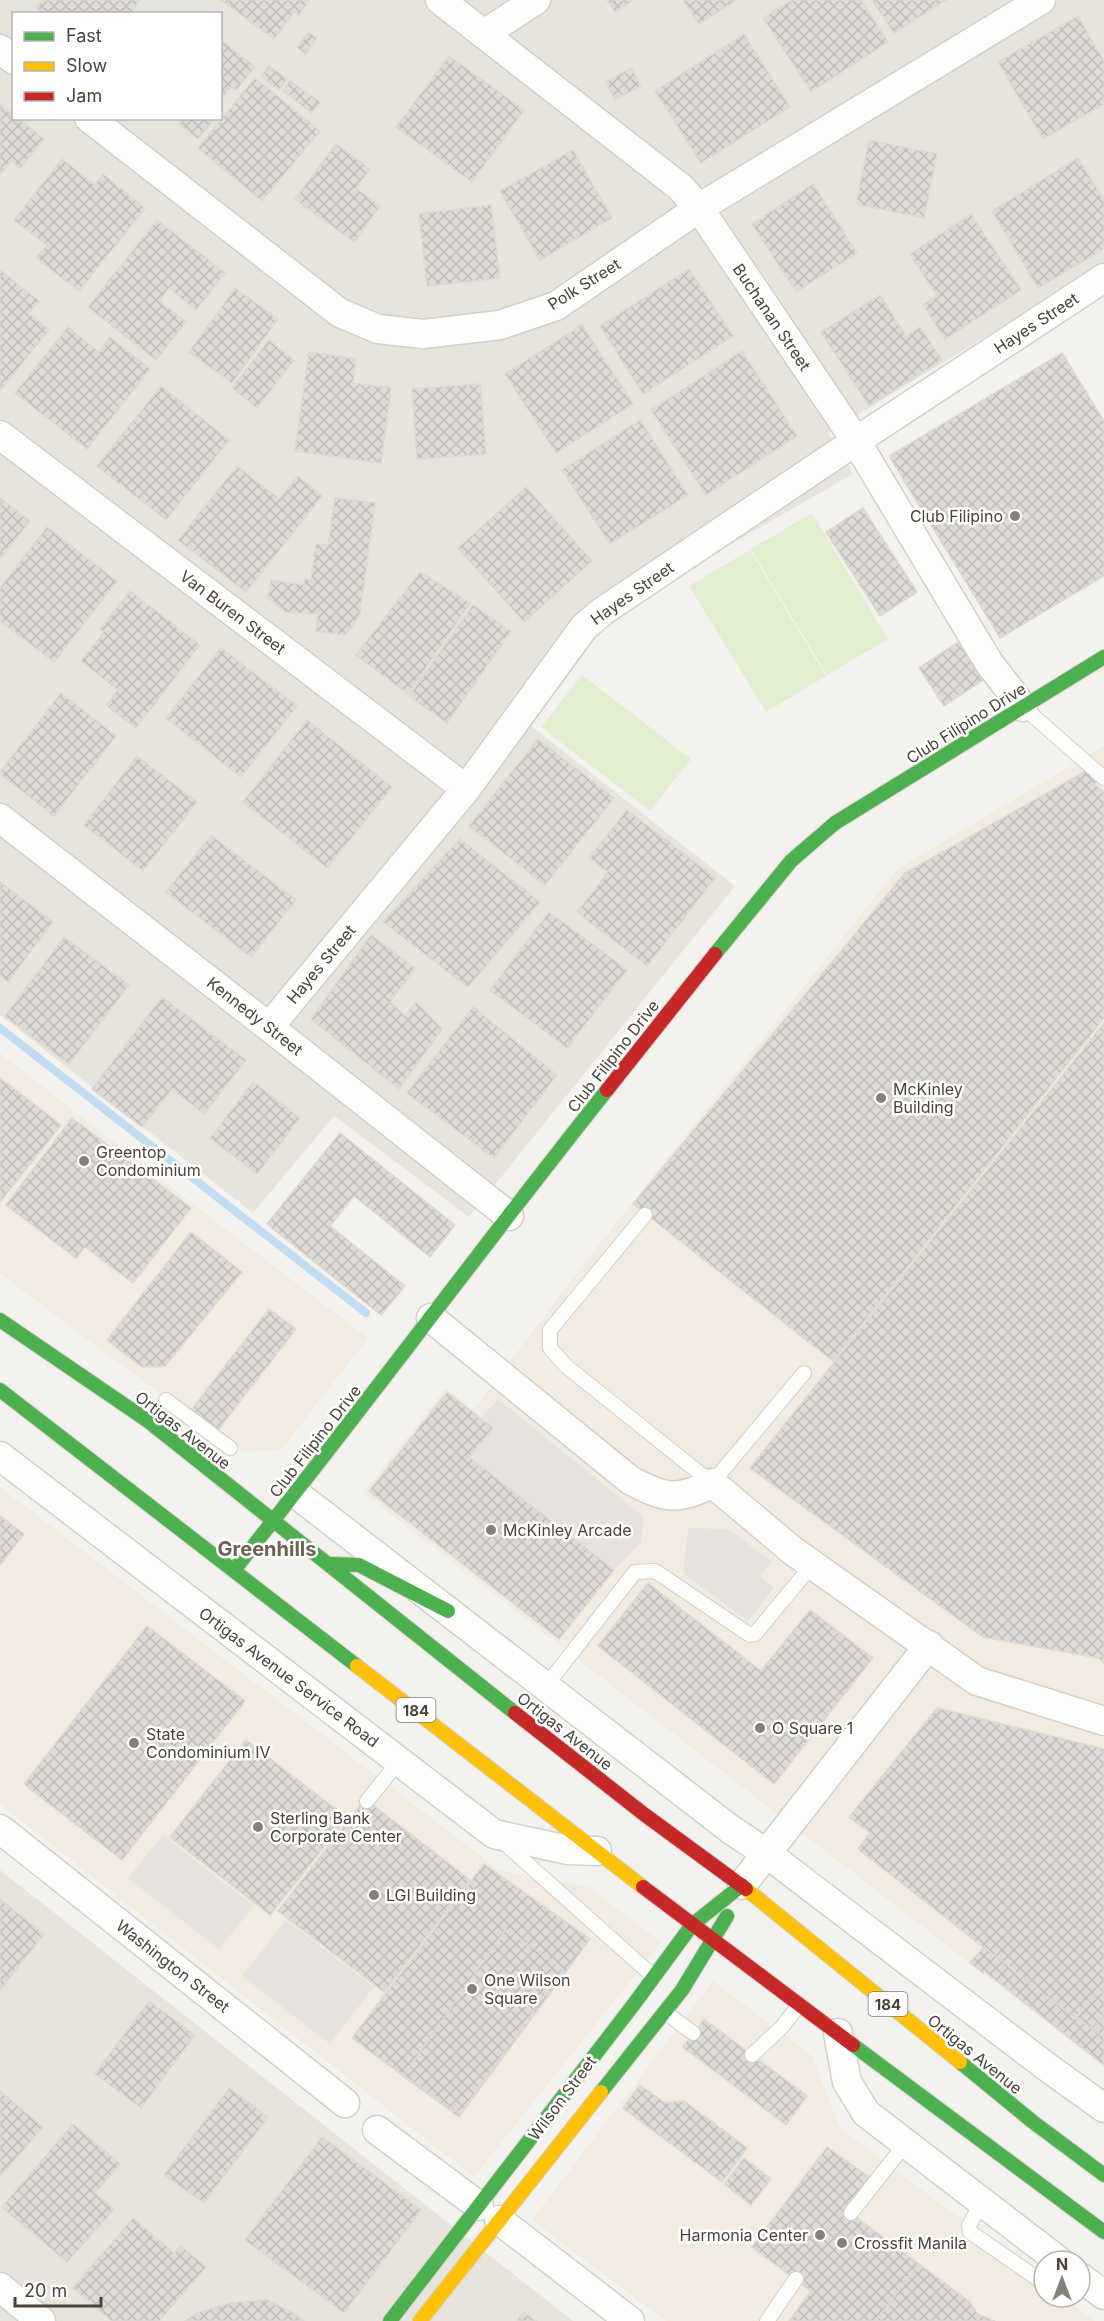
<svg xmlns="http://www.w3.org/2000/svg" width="1104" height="2321" font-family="Inter,sans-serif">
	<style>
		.residential { fill: #e7e4dc; fill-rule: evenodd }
		.commercial { fill: #f3ebdf }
		.pitch { fill: #e1eecf }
		.parking { fill: #e6e3df }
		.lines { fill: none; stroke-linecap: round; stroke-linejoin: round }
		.stream { stroke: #c0ddf1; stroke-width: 8 }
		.building { fill: url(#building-cross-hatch); stroke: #dcd9d4; stroke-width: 1.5 }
		.lane-casing { stroke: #d2d0cb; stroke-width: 16 }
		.street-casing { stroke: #d2d0cb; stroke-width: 31 }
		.fast-casing { stroke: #d3cfc5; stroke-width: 16 }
		.slow-casing { stroke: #d3cfc5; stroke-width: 16 }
		.jam-casing { stroke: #d3cfc5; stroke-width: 16 }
		.lane { stroke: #fdfdfc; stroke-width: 14 }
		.street { stroke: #fdfdfc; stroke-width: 28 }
		.fast { stroke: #4caf50; stroke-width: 14 }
		.slow { stroke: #ffc107; stroke-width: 14 }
		.jam { stroke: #c62828; stroke-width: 14 }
		.poi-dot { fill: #868178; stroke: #fff; stroke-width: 2 }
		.labels { text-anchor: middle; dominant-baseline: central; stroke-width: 5; stroke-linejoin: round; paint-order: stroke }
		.shield { fill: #fff; stroke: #817c74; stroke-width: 1.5 }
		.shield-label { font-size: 15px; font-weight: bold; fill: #4b4439 }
		.street-label { font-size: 16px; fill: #4b4439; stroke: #fff }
		.poi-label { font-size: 16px; fill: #4b4439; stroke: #fff; text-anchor: start }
		.quarter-label { font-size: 20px; font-weight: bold; fill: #6e6250; stroke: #fff }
	</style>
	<defs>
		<pattern id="building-cross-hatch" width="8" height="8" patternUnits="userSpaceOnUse" patternTransform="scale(1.5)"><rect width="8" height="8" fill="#dedbd6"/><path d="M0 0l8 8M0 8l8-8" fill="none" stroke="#c0bdb8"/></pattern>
	</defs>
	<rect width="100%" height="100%" fill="#f4f2ee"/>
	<g class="residential">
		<path d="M0 0H1104V264L828 433 853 474 614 611 531 726 735 886 469 1217 334 1116 253 1213 0 1015ZM14 14H220V118H14Z"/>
		<polygon points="0,1870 573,2321 0,2321"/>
	</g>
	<g class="commercial">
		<polygon points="1104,746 1104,2067 363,1493 446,1388 474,1409 589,1257 897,869"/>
		<polygon points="0,1053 207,1215 368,1338 281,1450 241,1452 97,1347 0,1273"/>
		<polygon points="0,1487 499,1870 588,1887 661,1942 474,2177 0,1804"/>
		<polygon points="713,1981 812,2056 840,2128 1044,2282 1044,2297 1064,2297 1095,2321 666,2321 532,2220"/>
	</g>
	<g class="pitch">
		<polygon points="812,513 888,639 827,675 751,549"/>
		<polygon points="750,550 826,676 766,712 689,586"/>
		<polygon points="582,675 691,759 650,811 541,727"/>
	</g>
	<g class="parking">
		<polygon points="498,1399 644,1517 641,1542 614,1570 469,1457 492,1428 481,1418"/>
		<polygon points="688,1528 728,1529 772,1561 760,1576 774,1588 748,1621 683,1573"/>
		<polygon points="163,1835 254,1906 219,1949 128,1878"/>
		<polygon points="286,1920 374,1987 330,2044 242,1976"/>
	</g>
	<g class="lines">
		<polyline class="stream" points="0,1028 366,1313"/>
	</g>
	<g class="building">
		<polygon points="42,0 140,0 130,14 44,14 36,8"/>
		<polygon points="221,0 310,0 299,15 295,11 274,39"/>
		<polygon points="607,0 633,0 615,12"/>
		<polygon points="683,0 736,0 699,24"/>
		<polygon points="792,0 861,0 888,42 811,92 763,18"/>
		<polygon points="872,0 946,0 894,33"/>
		<polygon points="1078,16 1104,61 1104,104 1043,139 998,62"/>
		<polygon points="308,32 317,38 306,54 297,48"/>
		<polygon points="744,34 790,107 701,163 655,91"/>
		<polygon points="220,39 255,67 236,90 231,87 220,99"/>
		<polygon points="449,56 524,110 472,182 396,127"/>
		<polygon points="269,66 287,79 279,90 261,76"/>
		<polygon points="631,68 641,86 615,100 606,82"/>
		<polygon points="255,78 320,131 262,201 198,148"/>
		<polygon points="290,81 320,102 312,113 283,91"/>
		<polygon points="0,105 14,115 14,118 18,118 44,139 20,168 11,161 0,175"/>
		<polygon points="183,118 214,118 214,119 198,139 179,124"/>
		<polygon points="869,140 937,154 924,218 856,204"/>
		<polygon points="336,144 370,169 356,188 380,206 354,242 295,199"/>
		<polygon points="573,150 612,218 540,260 500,191"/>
		<polygon points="1078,158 1104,200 1104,249 1038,288 992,211"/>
		<polygon points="62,159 95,185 103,174 145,208 79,291 36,258 47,245 14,220"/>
		<polygon points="813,184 857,253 796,292 752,224"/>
		<polygon points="491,205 500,278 427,286 419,214"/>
		<polygon points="971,214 1021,290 945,339 923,305 937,296 910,254"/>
		<polygon points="157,220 225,273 196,310 169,288 159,301 186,322 156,360 88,307"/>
		<polygon points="689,269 733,336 643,394 600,326"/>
		<polygon points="0,270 39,301 29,313 49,330 0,391"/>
		<polygon points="235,288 278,319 232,383 189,352"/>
		<polygon points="880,295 906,336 920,327 942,360 869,406 821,332"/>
		<polygon points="582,325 633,404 556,453 505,374"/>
		<polygon points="68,327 99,352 110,337 150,369 87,449 15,393"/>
		<polygon points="269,340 294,360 257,408 232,388"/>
		<polygon points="742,351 797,436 706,495 651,410"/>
		<polygon points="309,352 356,359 353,383 391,388 381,463 295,451"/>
		<polygon points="1062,353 1104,421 1104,576 1000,638 889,456"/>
		<polygon points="480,384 486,454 417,459 412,389"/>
		<polygon points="161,386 229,440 166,520 97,466"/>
		<polygon points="640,420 688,495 610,544 562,470"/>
		<polygon points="237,466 279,499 298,476 322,496 246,592 178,540"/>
		<polygon points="526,487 592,561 524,622 458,548"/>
		<polygon points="0,498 30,521 0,559"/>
		<polygon points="335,498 375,503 360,613 354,624 344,635 316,631 318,614 286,612 268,598 271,580 304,585 305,579 311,580 316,544 328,545"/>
		<polygon points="863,508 917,592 880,616 826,532"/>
		<polygon points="47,527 117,581 54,662 0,621 0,588"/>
		<polygon points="420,572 470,603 408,694 356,655"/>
		<polygon points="130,591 200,645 136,728 106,705 118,690 81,661 104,632 100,629"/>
		<polygon points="473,605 511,631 447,723 409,696"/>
		<polygon points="958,642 983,680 944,706 919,668"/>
		<polygon points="221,648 297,706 241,777 166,718"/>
		<polygon points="61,693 116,736 54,816 0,774 0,772"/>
		<polygon points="307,720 392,787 327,868 243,802"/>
		<polygon points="538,739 614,798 545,885 469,826"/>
		<polygon points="137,756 197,802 143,871 84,825"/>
		<polygon points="1086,771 1097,782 1094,784 1104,792 1104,1018 833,1361 633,1204 905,873"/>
		<polygon points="627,810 715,878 647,966 577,912 608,872 589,858"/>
		<polygon points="211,835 296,900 251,957 166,892"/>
		<polygon points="460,839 540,902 468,987 383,922"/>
		<polygon points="0,882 53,922 8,982 0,976"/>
		<polygon points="549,912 627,970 567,1048 490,990"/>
		<polygon points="371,935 415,968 390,1002 405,1016 416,1002 442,1029 399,1089 311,1019"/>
		<polygon points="64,937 129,985 69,1064 5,1016"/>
		<polygon points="162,997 246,1060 204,1114 172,1089 142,1127 92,1089"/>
		<polygon points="473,1007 557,1075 494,1158 407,1093"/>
		<polygon points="1104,1023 1104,1663 1098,1658 983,1637 750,1468"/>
		<polygon points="0,1078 61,1125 0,1202"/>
		<polygon points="253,1082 300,1118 257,1174 210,1138"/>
		<polygon points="72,1118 191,1208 133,1283 85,1247 76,1258 6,1205"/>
		<polygon points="340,1133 455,1225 430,1257 354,1196 330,1226 405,1286 381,1315 267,1224"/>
		<polygon points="191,1232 242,1272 165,1366 142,1367 107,1340"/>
		<polygon points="269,1309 296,1329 218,1430 191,1410"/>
		<polygon points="447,1392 493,1428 469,1457 614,1570 559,1639 369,1491"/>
		<polygon points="0,1516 24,1534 0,1565"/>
		<polygon points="648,1583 761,1671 810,1610 873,1658 774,1784 598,1646"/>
		<polygon points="147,1626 245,1701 122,1860 24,1784"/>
		<polygon points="937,1708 1104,1749 1104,1983 1075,2019 858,1849 870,1833 849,1817"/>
		<polygon points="246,1740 347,1818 270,1915 170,1837"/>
		<polygon points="365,1799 470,1880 384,1992 278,1911"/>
		<polygon points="484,1864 590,1939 459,2117 352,2038"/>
		<polygon points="0,1899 44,1934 0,1990"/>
		<polygon points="506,1929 563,1969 460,2114 404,2075"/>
		<polygon points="984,1947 1063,2009 1104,2037 1104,2065 984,1971 983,1973 970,1963"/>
		<polygon points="1104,1983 1104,2015 1093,2029 1076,2018"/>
		<polygon points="149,2001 195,2035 141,2108 95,2074"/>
		<polygon points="1104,2015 1104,2037 1093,2029"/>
		<polygon points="704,2019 807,2096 786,2125 683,2047"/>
		<polygon points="640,2085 665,2103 684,2101 747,2148 722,2182 623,2108"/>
		<polygon points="229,2088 268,2117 204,2203 164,2175"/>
		<polygon points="0,2091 43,2127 0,2177"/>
		<polygon points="73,2124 120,2164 95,2193 114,2209 67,2262 2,2207"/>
		<polygon points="322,2137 421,2210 344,2313 245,2240"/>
		<polygon points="827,2147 869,2177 845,2209 919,2264 875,2321 789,2321 811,2291 752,2247"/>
		<polygon points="744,2158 771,2179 751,2205 724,2184"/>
		<polygon points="133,2218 174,2253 181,2246 206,2267 159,2321 112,2321 73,2288"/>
		<polygon points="919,2264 970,2302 977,2314 995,2321 876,2321"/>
		<polygon points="267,2300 293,2313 304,2321 185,2321 197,2313 231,2303"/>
		<polygon points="523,2312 537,2321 517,2321"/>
	</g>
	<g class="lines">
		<defs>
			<g id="lane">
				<polyline points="1023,707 1104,778"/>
				<polyline points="645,1215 550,1330 550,1348 566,1366 712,1483 804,1373"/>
				<polyline points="166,1400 230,1448"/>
				<polyline points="545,1687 635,1572 655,1571 750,1635 755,1634 812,1565"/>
				<polyline points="367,1801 399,1761"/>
				<polyline points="503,1842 654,1977"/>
				<polyline points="665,2012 693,2033"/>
				<polyline points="752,2055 782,2027 799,2005"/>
				<polyline points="982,2201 969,2226 970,2232 1044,2283"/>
				<polyline points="851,2213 906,2143"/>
				<polyline points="767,2321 796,2279"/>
			</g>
			<g id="street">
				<polyline points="440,0 680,187 699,208 856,441 989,663 1023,707"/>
				<polyline points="484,34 536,0"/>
				<polyline points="0,49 14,60"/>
				<polyline points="89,118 340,313 378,329 423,334 500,325 556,306 699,208 1041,0"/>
				<polyline points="0,435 466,789"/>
				<polyline points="0,818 269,1027 509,1216"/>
				<polyline points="269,1027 466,789 584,627 603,611 856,441 1104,278"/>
				<path d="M431 1318 630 1480C663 1498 678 1502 712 1483L793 1551 977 1681 1104 1721"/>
				<polyline points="0,1456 494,1834 568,1850 597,1851"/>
				<polyline points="295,1493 730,1829 766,1853 1047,2067 1104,2108"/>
				<polyline points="0,1829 345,2103"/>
				<polyline points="742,1885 929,1645"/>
				<polyline points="838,2033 847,2082 866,2113 1059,2261"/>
				<polyline points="377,2130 479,2206"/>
				<polyline points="499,2220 630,2321"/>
				<polyline points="1080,2277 1104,2295"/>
				<polyline points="0,2287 41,2321"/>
			</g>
			<g id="fast">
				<polyline points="715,954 791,861 835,823 1104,657"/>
				<polyline points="0,1320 148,1421 515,1713"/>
				<polyline points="0,1390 357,1666"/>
				<polyline points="333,1564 359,1565 448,1611"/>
				<path d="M234 1570C361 1412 481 1248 607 1090"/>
				<polyline points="853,2045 1104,2232"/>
				<polyline points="960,2062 1033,2122 1104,2175"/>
				<polyline points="601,2092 682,1990 727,1916"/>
				<polyline points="390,2321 634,2004 692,1925 742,1885"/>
			</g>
			<g id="slow">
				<polyline points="357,1666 643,1887"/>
				<polyline points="746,1889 960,2062"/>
				<polyline points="420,2321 601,2092"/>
			</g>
			<g id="jam">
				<polyline points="607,1090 715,954"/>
				<polyline points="515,1713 645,1815 746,1889"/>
				<polyline points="643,1887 853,2045"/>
			</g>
		</defs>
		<use href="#lane" class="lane-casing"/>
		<use href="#street" class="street-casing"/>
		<use href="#fast" class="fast-casing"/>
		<use href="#slow" class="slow-casing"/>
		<use href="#jam" class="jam-casing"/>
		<use href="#lane" class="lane"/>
		<use href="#street" class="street"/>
		<use href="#fast" class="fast"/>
		<use href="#slow" class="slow"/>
		<use href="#jam" class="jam"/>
	</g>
	<g class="poi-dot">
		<circle cx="1015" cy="516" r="6"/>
		<circle cx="881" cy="1098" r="6"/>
		<circle cx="84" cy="1161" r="6"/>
		<circle cx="491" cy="1530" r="6"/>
		<circle cx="760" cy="1728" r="6"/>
		<circle cx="134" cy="1743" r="6"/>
		<circle cx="258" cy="1827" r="6"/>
		<circle cx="374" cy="1895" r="6"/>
		<circle cx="472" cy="1989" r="6"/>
		<circle cx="820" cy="2235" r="6"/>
		<circle cx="842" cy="2243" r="6"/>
	</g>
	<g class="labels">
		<g class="shield">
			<rect x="396.5" y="1698" width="39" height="24" rx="4.5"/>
			<rect x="868.5" y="1992" width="39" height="24" rx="4.5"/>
		</g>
		<g class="shield-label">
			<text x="416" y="1710">184</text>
			<text x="888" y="2004">184</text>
		</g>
		<g class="street-label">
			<text transform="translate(584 284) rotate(-32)">Polk Street</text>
			<text transform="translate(772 317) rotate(56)">Buchanan Street</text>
			<text transform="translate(1036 323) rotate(-33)">Hayes Street</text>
			<text transform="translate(632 593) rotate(-35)">Hayes Street</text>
			<text transform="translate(233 612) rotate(37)">Van Buren Street</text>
			<text transform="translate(966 723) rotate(-32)">Club Filipino Drive</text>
			<text transform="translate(321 964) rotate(-50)">Hayes Street</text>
			<text transform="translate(255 1016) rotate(38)">Kennedy Street</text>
			<text transform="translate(613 1056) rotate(-52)">Club Filipino Drive</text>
			<text transform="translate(183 1430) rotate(38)">Ortigas Avenue</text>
			<text transform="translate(315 1441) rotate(-52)">Club Filipino Drive</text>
			<text transform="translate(289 1677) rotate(37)">Ortigas Avenue Service Road</text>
			<text transform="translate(565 1731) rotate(38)">Ortigas Avenue</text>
			<text transform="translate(173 1966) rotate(38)">Washington Street</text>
			<text transform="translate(975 2054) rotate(39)">Ortigas Avenue</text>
			<text transform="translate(562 2098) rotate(-53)">Wilson Street</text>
		</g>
		<g class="poi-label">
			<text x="1003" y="516" text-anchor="end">Club Filipino</text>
			<text x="893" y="1089">McKinley<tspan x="893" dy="18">Building</tspan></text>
			<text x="96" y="1152">Greentop<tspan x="96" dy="18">Condominium</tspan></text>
			<text x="503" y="1530">McKinley Arcade</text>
			<text x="772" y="1728">O Square 1</text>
			<text x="146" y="1734">State<tspan x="146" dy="18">Condominium IV</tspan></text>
			<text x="270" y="1818">Sterling Bank<tspan x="270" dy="18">Corporate Center</tspan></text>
			<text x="386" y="1895">LGI Building</text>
			<text x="484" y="1980">One Wilson<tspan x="484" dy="18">Square</tspan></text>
			<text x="808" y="2235" text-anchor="end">Harmonia Center</text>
			<text x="854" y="2243">Crossfit Manila</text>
		</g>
		<g class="quarter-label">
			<text x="267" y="1549">Greenhills</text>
		</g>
	</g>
	<rect x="12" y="12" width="210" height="108" fill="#ffffff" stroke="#b7b4b0" stroke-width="1.5"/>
	<rect x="24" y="32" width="30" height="9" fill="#4caf50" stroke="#b7b4b0" stroke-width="1.5"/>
	<text x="66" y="42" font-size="18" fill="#4b4439">Fast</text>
	<rect x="24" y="62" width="30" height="9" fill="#ffc107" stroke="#b7b4b0" stroke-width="1.5"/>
	<text x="66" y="72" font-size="18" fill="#4b4439">Slow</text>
	<rect x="24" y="92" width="30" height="9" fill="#c62828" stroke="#b7b4b0" stroke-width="1.5"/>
	<text x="66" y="102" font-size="18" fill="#4b4439">Jam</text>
	<g transform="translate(1062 2279)"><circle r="28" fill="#ffffff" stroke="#b7b4b0" stroke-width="1.5"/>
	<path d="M0-4.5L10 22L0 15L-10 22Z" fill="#868178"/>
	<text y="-9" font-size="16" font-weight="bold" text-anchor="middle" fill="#4b4439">N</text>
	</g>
	<path d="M15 2297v9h86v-9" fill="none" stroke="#4b4439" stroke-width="3"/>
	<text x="24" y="2297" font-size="18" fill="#4b4439" stroke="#ffffff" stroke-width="4.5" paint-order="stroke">20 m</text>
</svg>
